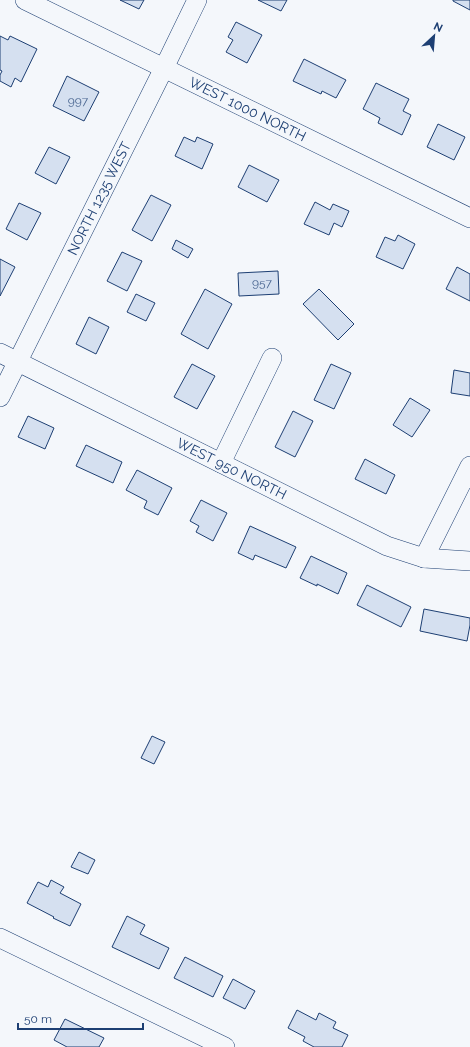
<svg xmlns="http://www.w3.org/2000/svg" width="470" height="1047" font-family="Raleway,sans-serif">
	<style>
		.building { fill: #d5e0f0; stroke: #1d3f73 }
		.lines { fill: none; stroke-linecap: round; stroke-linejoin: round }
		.minor-casing { stroke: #1d3f73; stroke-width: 20 }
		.minor { stroke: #f4f7fb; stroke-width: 19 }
		.labels { text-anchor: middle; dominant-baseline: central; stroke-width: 3; stroke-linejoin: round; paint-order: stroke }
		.number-label { font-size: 12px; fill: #4b6792 }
		.street-label { font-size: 14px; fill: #1d3f73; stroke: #f4f7fb }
	</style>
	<rect width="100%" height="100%" fill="#f4f7fb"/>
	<g class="building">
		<polygon points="120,0 144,0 139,9"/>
		<polygon points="258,0 287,0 281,11"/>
		<polygon points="453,0 470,0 470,10 453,1"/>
		<polygon points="236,22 262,35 247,63 226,52 233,40 228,37"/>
		<polygon points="0,36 8,40 10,36 37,49 21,82 15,78 11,87 0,81 0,75 2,71 0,70"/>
		<polygon points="304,59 346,80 336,98 322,91 321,94 293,81"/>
		<polygon points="67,76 99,92 84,121 53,106"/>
		<polygon points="376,83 409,99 403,111 411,115 402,135 378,123 380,118 363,109"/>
		<polygon points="438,124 465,137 454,160 427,147"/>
		<polygon points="184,137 195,142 197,137 213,144 202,169 175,156"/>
		<polygon points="49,147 70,157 56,184 35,173"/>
		<polygon points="249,165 279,180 267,202 238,187"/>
		<polygon points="151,195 171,205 152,241 132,230"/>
		<polygon points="315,202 330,210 333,204 349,211 342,227 334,223 329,235 304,224"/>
		<polygon points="19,203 41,213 27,240 6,229"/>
		<polygon points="398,235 415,244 403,269 376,257 385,237 395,241"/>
		<polygon points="176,240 193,249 188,258 172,249"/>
		<polygon points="122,252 142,261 127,291 107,281"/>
		<polygon points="0,259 15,267 0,296"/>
		<polygon points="457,267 470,274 470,301 446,289"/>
		<polygon points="278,271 279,294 239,296 238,273"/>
		<polygon points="205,289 232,304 208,349 181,334"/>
		<polygon points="319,289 354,324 338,340 303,304"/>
		<polygon points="136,294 155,303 146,321 127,312"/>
		<polygon points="89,317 109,327 96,354 76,344"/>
		<polygon points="192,364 215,376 197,409 174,397"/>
		<polygon points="331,364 351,373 334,409 314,400"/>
		<polygon points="454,370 470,373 470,396 451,393"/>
		<polygon points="410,398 430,410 412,437 393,425"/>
		<polygon points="293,411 313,421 295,457 275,447"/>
		<polygon points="28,416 54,428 45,449 18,437"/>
		<polygon points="86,445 122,462 113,483 76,466"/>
		<polygon points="365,459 395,475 386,494 355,479"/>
		<polygon points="137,470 172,488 158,515 144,508 147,501 126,490"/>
		<polygon points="201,500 227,513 213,541 196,532 199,526 190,521"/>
		<polygon points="250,526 296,547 286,568 255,555 253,560 238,553"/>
		<polygon points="311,556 347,573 338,594 317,584 317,586 300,578"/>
		<polygon points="367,585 411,607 401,627 357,605"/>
		<polygon points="424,609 470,618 470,625 467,641 420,631"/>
		<polygon points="152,736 165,742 154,764 141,758"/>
		<polygon points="79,852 95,860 88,874 71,867"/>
		<polygon points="51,880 64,887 60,893 81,904 70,926 53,918 54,917 27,903 38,882 48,887"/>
		<polygon points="127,916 145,925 140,934 169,948 159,969 112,947"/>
		<polygon points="185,957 223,976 213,997 174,978"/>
		<polygon points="233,979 255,991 245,1009 223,998"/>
		<polygon points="297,1010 316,1020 319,1013 336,1022 333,1028 348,1035 342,1047 314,1047 303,1041 305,1037 288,1028"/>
		<polygon points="65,1019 104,1038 99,1047 67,1047 54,1040"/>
	</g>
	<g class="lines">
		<defs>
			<g id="minor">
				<path id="s1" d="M25 0 470 218"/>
				<path id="s2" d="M0 353 387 546 424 558 470 561"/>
				<path id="s3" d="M0 397 164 68 197 0"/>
				<polyline points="221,463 272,358"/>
				<polyline points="424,558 470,466"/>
				<polyline points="0,938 225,1047"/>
			</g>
		</defs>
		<use href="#minor" class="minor-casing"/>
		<use href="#minor" class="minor"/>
	</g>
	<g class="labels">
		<g class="number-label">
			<text x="78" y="101">997</text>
			<text x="262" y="283">957</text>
		</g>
		<g class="street-label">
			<text stroke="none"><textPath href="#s1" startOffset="248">WEST 1000 NORTH</textPath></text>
			<text stroke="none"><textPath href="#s3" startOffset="222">NORTH 1235 WEST</textPath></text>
			<text stroke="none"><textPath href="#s2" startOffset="259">WEST 950 NORTH</textPath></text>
		</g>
	</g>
	<g transform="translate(434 36) rotate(26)" stroke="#f4f7fb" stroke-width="3" paint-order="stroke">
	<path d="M0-3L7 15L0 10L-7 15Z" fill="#1d3f73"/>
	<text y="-6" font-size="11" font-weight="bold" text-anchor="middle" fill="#1d3f73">N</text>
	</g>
	<path d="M18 1023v6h125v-6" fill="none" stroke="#1d3f73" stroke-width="2"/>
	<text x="24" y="1023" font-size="12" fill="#1d3f73" stroke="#f4f7fb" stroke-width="3" paint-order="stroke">50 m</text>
</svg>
